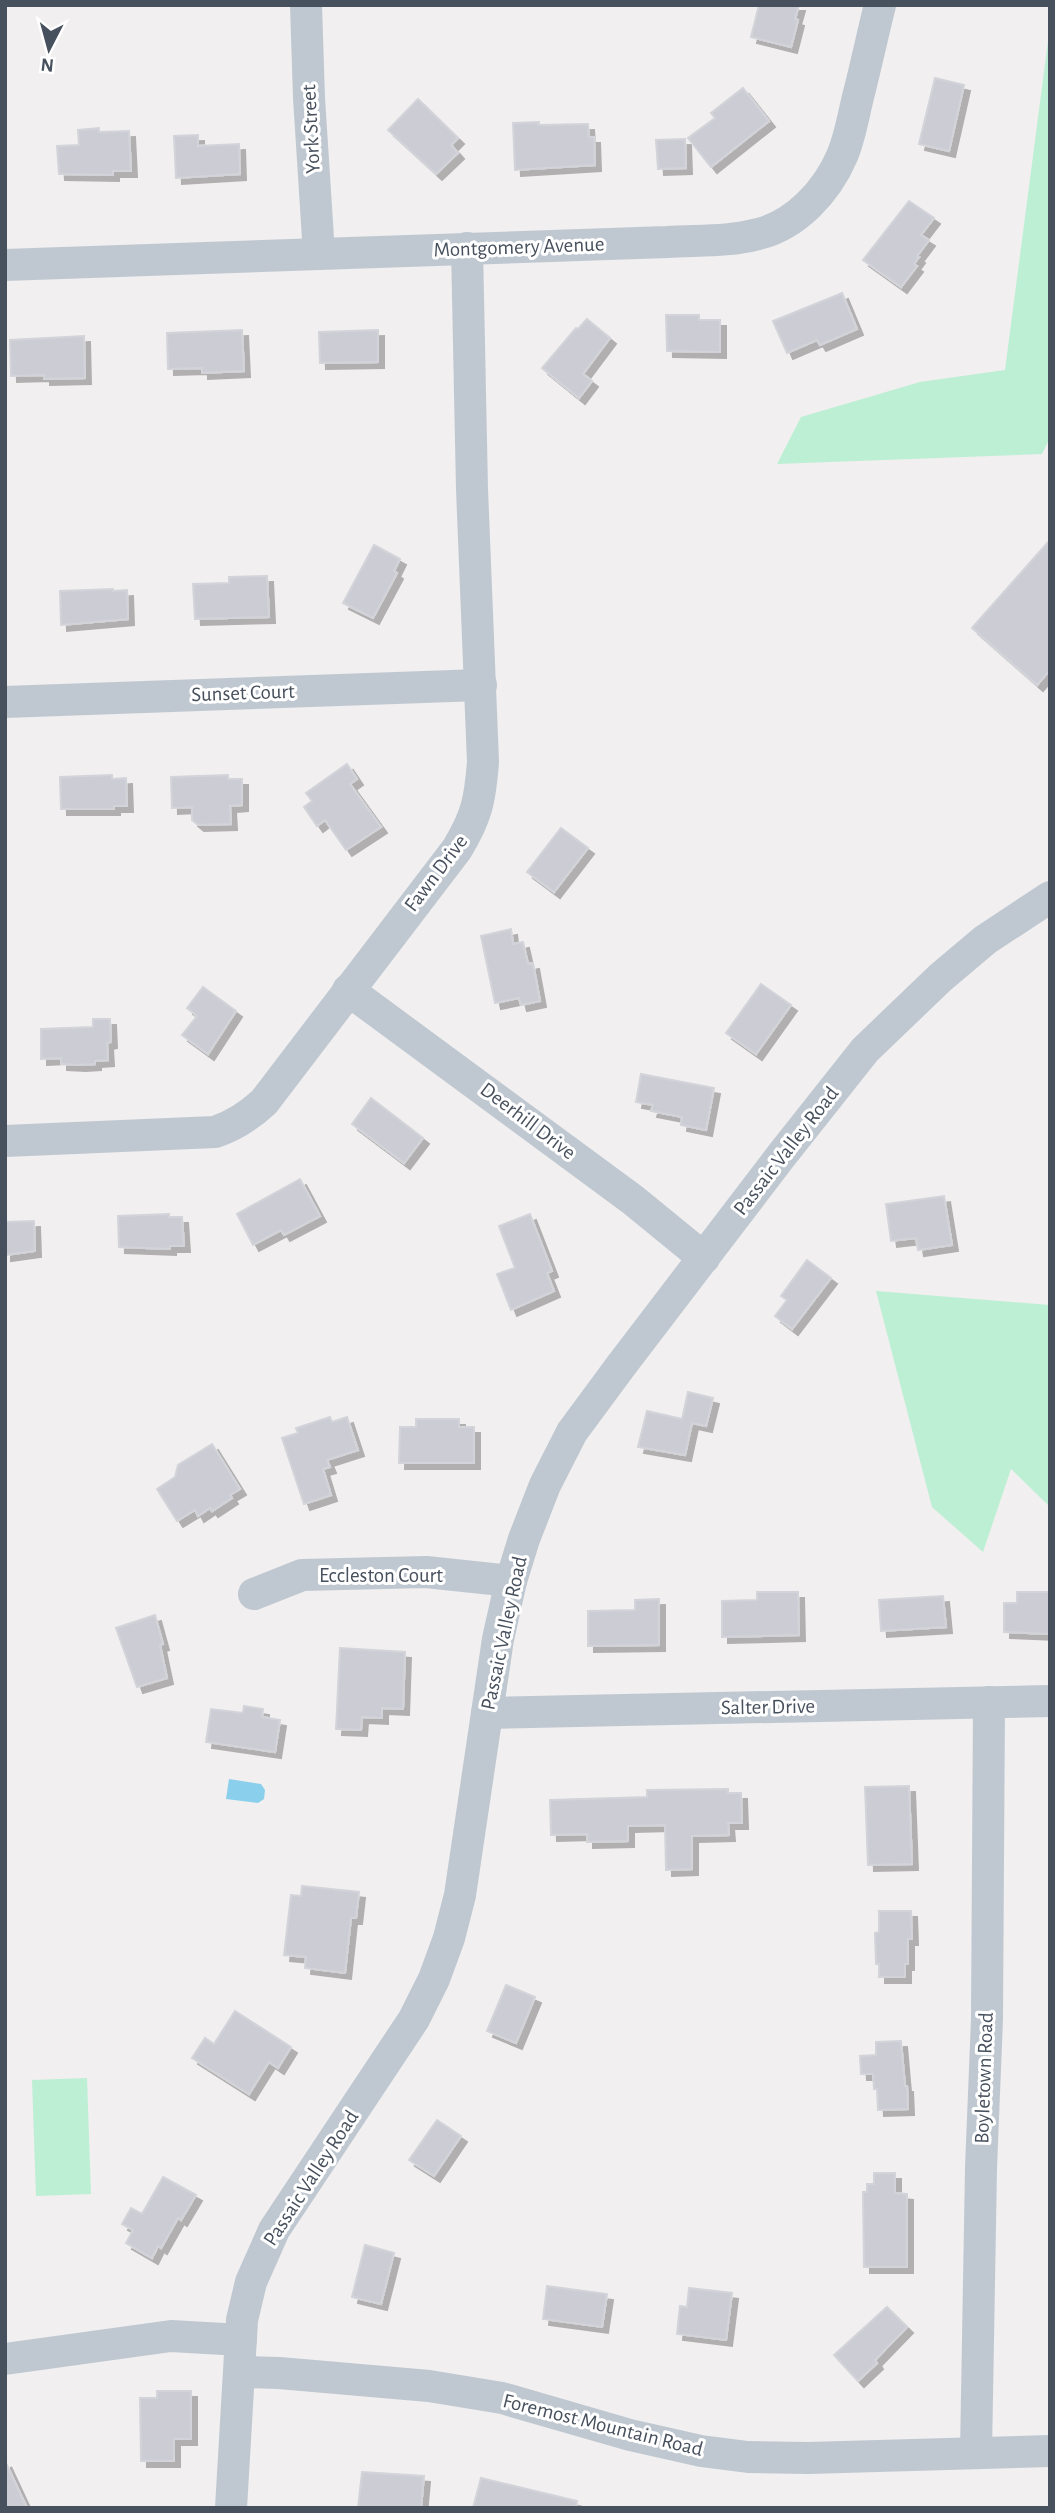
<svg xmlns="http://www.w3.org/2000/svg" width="1055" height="2513" font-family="'Alegreya Sans',sans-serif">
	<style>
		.green { fill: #bdefd4 }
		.water { fill: #8ad0ed }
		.building { fill: #cccdd4; stroke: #d3d4da; stroke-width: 2; filter: url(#shadow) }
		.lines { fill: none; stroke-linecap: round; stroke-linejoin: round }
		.minor { stroke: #bfc8d1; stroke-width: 32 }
		.labels { text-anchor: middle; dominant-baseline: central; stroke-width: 6; stroke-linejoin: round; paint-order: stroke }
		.street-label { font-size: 21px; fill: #47505d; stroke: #fff }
	</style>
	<defs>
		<filter id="shadow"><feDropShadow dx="6" dy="6" stdDeviation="0" flood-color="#0004"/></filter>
	</defs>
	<rect width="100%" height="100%" fill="#f1efef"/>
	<g class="green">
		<polygon points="1050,26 1050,438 1042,454 777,464 801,417 920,382 1005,370"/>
		<polygon points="876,1291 1050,1305 1050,1507 1011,1469 983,1552 932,1507"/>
		<polygon points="87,2078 91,2194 36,2196 32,2080"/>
	</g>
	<polygon class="water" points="229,1779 261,1784 265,1790 264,1799 258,1803 226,1799"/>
	<g class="building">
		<polygon points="759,5 799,5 795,19 798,20 791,47 751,37"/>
		<polygon points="935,78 964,85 949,151 919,144"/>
		<polygon points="743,88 769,121 711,167 688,138 715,118 711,113"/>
		<polygon points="418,99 458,138 451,145 458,153 436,174 388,130"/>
		<polygon points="539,122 539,125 588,124 589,137 594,137 595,165 515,170 513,123"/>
		<polygon points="99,128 99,132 129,131 131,171 113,171 113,175 59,174 57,146 79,145 78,130"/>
		<polygon points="198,135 198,146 239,144 240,174 176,178 174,136"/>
		<polygon points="685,139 686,168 658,169 656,140"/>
		<polygon points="909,201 934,218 921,235 929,240 917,256 919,257 914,264 917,266 901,287 863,260"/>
		<polygon points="842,293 857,329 820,345 817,340 787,353 773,321"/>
		<polygon points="666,315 699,315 699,320 720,320 720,352 667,351"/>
		<polygon points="587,319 610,338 583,374 592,381 579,398 542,368 576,328 578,329"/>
		<polygon points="242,330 244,371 202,373 202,368 168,369 167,333"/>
		<polygon points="378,330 378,362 320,363 319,332"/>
		<polygon points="84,336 85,378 44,379 44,375 11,376 10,340"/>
		<polygon points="1050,540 1050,670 1037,685 972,628"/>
		<polygon points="374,545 400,559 394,571 397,573 373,618 343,603"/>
		<polygon points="267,576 269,617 195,619 193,584 229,583 229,577"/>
		<polygon points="113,589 113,591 127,590 128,619 61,625 60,591"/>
		<polygon points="347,764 357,779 350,784 381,827 346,850 325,820 317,826 304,807 312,801 306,793"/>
		<polygon points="112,775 112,779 126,778 127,806 114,806 114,809 61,809 60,777"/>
		<polygon points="228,775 228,779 242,779 242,805 230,806 231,824 198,825 192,820 192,807 172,808 171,777"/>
		<polygon points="561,828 588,848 554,892 527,872"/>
		<polygon points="511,929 513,944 523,942 528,964 533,963 540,1001 521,1005 519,998 495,1003 481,936"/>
		<polygon points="761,984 791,1005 756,1054 726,1033"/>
		<polygon points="203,987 236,1011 208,1054 182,1035 197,1016 187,1008"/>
		<polygon points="93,1019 110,1019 111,1042 107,1043 108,1060 95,1061 95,1064 80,1065 61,1064 61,1058 41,1059 41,1029 93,1027"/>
		<polygon points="641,1074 714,1088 706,1130 681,1125 682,1117 651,1111 653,1105 636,1102"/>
		<polygon points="371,1098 423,1138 404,1163 352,1124"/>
		<polygon points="300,1179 320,1216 284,1235 281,1230 253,1245 237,1214"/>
		<polygon points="944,1196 952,1245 918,1250 916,1238 891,1241 886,1204"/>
		<polygon points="169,1214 169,1217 182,1217 184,1246 170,1246 170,1249 119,1247 118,1216"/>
		<polygon points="530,1214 552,1271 547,1273 554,1291 511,1310 497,1274 515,1268 499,1226"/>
		<polygon points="34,1221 35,1251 5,1255 5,1222"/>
		<polygon points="807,1260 831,1278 792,1329 775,1316 787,1300 781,1296"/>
		<polygon points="688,1392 713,1398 706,1426 692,1423 685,1455 638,1447 647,1411 682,1419"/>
		<polygon points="330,1417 332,1422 347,1417 358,1450 327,1460 330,1467 323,1469 331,1495 304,1504 282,1438 298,1433 296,1428"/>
		<polygon points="416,1419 459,1419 459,1427 474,1427 474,1463 399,1463 400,1427 416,1427"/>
		<polygon points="212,1444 240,1489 230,1495 232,1498 212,1511 210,1508 198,1516 195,1510 177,1521 157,1489 175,1477 178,1465"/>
		<polygon points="757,1592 798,1592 799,1635 722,1637 722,1601 757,1600"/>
		<polygon points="1017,1592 1050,1592 1050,1634 1004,1632 1004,1603 1017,1603"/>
		<polygon points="943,1596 946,1627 881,1631 879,1600"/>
		<polygon points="659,1599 659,1645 588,1646 588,1611 635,1610 635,1600"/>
		<polygon points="155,1615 163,1644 160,1645 167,1678 137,1687 116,1628"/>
		<polygon points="340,1648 405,1652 403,1709 382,1708 382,1718 362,1717 361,1730 336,1729"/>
		<polygon points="244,1706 263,1709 262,1717 280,1720 275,1752 206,1742 211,1709 243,1713"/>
		<polygon points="909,1786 912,1864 868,1865 865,1787"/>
		<polygon points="728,1789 728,1793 741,1793 742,1823 728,1823 729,1835 692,1836 692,1869 666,1870 665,1825 628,1826 628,1841 587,1842 587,1834 551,1835 550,1800 647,1797 647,1790"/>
		<polygon points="302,1886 359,1892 356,1918 351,1918 345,1973 305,1968 306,1957 284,1955 291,1895 301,1896"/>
		<polygon points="879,1911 911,1911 912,1939 908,1939 908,1964 905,1964 905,1977 879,1977 879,1964 876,1964 875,1933 879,1932"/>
		<polygon points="506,1985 535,1997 516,2043 487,2031"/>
		<polygon points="235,2011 291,2047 278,2068 269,2062 249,2094 192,2058 205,2038 214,2044"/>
		<polygon points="901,2041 905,2086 907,2086 908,2109 878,2110 877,2089 874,2089 873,2074 861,2074 860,2056 876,2055 876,2042"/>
		<polygon points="437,2120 461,2136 434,2176 409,2160"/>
		<polygon points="874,2173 895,2173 895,2193 907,2194 907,2267 864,2267 863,2192 867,2192 867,2184 874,2184"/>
		<polygon points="163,2177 196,2195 181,2220 178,2218 161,2248 158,2246 152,2258 126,2243 133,2230 122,2224 131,2208 142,2214"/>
		<polygon points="365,2245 394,2253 381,2304 352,2297"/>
		<polygon points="547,2286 607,2294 602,2327 543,2319"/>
		<polygon points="689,2288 732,2293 726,2340 677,2334 680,2306 687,2307"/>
		<polygon points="887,2307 907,2327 875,2360 877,2363 858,2381 834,2355"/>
		<polygon points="157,2391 191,2391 191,2439 174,2439 174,2461 141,2461 140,2398 157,2398"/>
		<polygon points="5,2461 27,2508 5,2508"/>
		<polygon points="362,2472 424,2476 421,2508 358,2508"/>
		<polygon points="481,2478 577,2501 576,2508 473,2508"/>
	</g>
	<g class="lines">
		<g class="minor">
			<polyline points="306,5 309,98 319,254"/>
			<path d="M5 265 667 242C697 240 729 242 758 234 796 225 827 191 842 156 851 135 854 111 860 89 867 61 873 33 880 5"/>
			<polyline points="5,702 481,685"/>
			<polyline points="348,990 633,1200 704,1258"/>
			<path d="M5 1141 215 1132C233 1126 250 1115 264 1102L457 849C477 816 480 800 483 762L472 489 467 248"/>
			<polyline points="254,1594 302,1575 426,1572 511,1581"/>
			<polyline points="487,1713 1050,1701"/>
			<polyline points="5,2359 171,2336 241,2340"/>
			<polyline points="241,2372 279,2373 429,2386 502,2398 630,2435 701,2451 748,2457 808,2458 1050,2451"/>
			<polyline points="976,2453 981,2168 987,2019 989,1702"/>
			<polyline points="231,2508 242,2320 251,2282 274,2230 414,2019 434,1979 449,1938 460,1895 498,1639 511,1581 524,1539 545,1485 572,1432 620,1367 781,1156 865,1050 940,978 985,940 1050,897"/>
		</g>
	</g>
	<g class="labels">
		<g class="street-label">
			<text transform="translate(311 129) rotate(-93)">York Street</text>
			<text transform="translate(519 247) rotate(-2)">Montgomery Avenue</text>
			<text transform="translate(243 693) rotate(-2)">Sunset Court</text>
			<text transform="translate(436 873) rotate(-53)">Fawn Drive</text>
			<text transform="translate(528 1121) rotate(37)">Deerhill Drive</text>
			<text transform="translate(786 1151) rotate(-52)">Passaic Valley Road</text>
			<text x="381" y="1575">Eccleston Court</text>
			<text transform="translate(504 1633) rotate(-78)">Passaic Valley Road</text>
			<text transform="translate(768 1707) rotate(-1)">Salter Drive</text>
			<text transform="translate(984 2078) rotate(-88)">Boyletown Road</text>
			<text transform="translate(311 2178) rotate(-57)">Passaic Valley Road</text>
			<text transform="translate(603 2425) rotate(14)">Foremost Mountain Road</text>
		</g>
	</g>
	<rect width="1055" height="2513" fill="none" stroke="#47505d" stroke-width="14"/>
	<g transform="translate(49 49) rotate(186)" stroke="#ffffff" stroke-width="5" paint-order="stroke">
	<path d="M0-5L12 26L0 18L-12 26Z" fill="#47505d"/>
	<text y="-10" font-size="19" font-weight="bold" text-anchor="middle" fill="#47505d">N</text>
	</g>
</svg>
